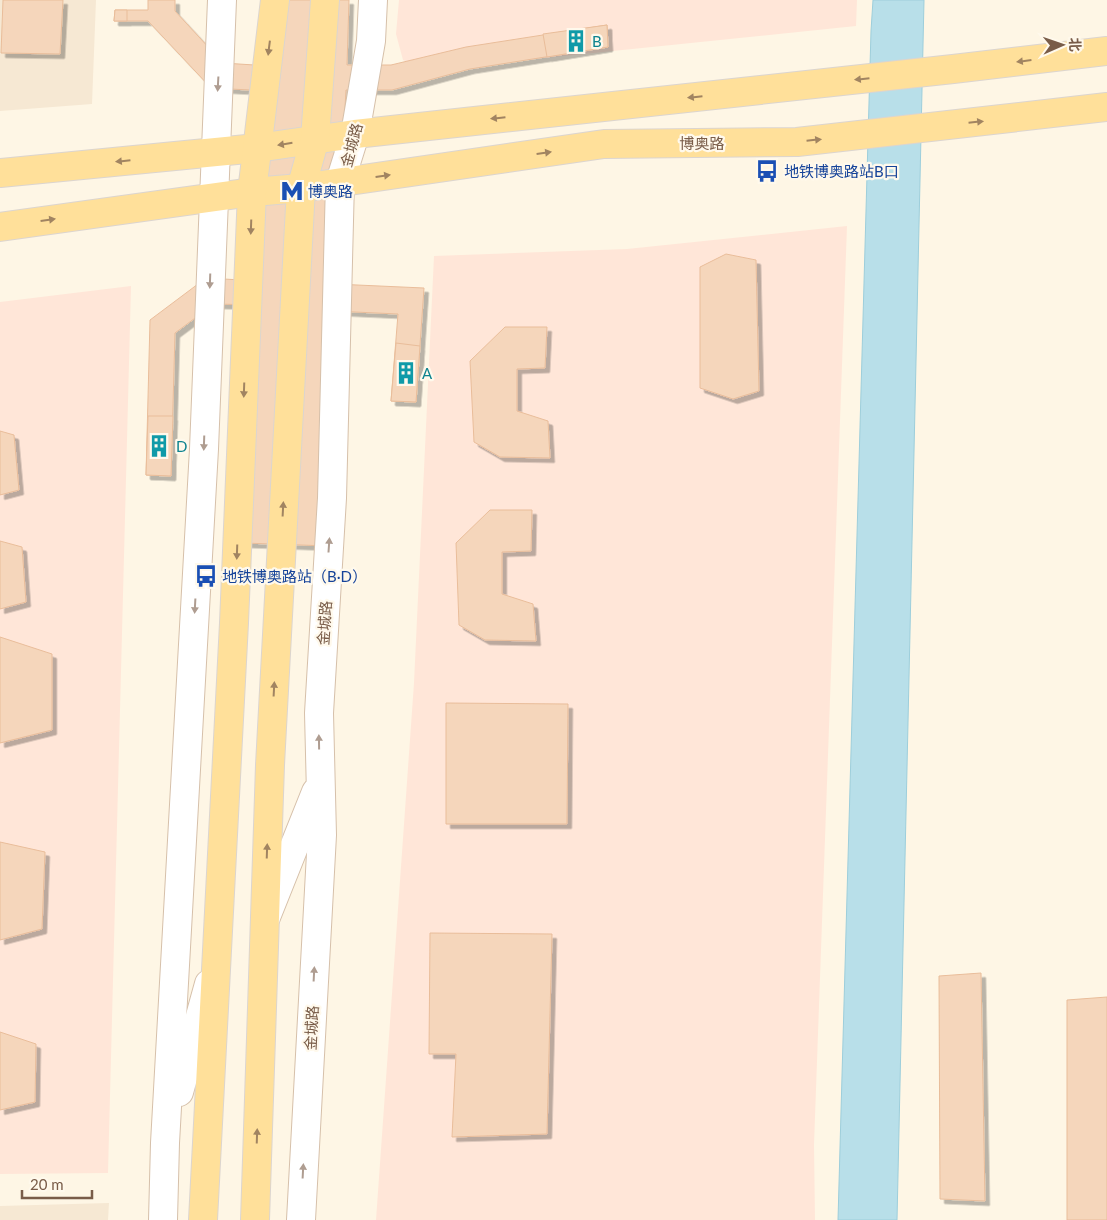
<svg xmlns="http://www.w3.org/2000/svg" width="1107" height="1220" font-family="Lato,'Noto Sans SC',sans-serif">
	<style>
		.residential { fill: #f6e8d3 }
		.commercial { fill: #ffe6d8 }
		.water { fill: #b8dfe9; stroke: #9dcedb }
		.building { fill: #f5d6bb; stroke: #e9bd9a; filter: url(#shadow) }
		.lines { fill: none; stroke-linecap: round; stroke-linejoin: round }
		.secondary-casing { stroke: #d6c0aa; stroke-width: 30 }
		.primary-casing { stroke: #dcd5cf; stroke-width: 30 }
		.secondary { stroke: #fff; stroke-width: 28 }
		.primary { stroke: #ffe09a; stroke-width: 28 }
		.oneway { fill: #a18461 }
		.oneway2 { fill: #af9d91 }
		.labels { text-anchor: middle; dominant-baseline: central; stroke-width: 4.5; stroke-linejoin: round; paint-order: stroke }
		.culture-label { font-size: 15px; fill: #0d838f; stroke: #fff9ec; text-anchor: start }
		.street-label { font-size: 15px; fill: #795c48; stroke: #fff9ec }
		.transit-label { font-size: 15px; fill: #164399; stroke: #fff9ec; text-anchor: start }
	</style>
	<defs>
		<filter id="shadow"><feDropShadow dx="4.5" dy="4.5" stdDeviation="0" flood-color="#0004"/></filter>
	</defs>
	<rect width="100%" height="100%" fill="#fef6e5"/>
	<g class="residential">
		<polygon points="0,0 96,0 92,104 0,111"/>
		<polygon points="109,1203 108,1220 0,1220 0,1206"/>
	</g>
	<g class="commercial">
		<polygon points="399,0 857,0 856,26 428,70 403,60 396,34"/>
		<polygon points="847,226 814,1145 815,1220 376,1220 414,683 434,256 627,249"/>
		<polygon points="131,286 108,1173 0,1174 0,302"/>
	</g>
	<polygon class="water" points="873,0 924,0 897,1220 838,1220 871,31"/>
	<g class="building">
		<polygon points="3,0 63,0 60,54 1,53"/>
		<polygon points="148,0 175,0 175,11 223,63 270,66 275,0 349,0 347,65 391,65 466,47 607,25 608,47 470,69 392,90 346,90 335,284 424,288 416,402 391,401 398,314 333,311 329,546 243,543 259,305 214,304 175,333 171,476 146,475 150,320 206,278 259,281 269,91 211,88 148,21 114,21 115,10 148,10"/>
		<polygon points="115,10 127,10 127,21 114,21"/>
		<polygon points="607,25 608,47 547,57 543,34"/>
		<polygon points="726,254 756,260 759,391 733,399 700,388 700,267"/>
		<polygon points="505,327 547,327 545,368 517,369 517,411 548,421 550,458 500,457 474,442 470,361"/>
		<polygon points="396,343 420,346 416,402 391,401"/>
		<polygon points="148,416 173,416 171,476 146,475"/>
		<polygon points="0,431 14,435 19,490 0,495"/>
		<polygon points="490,510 532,510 531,551 502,552 502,594 533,604 536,641 485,640 459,625 456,543"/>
		<polygon points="0,541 22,547 26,602 0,609"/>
		<polygon points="0,637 52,654 52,730 0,743"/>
		<polygon points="446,703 568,704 567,824 446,824"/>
		<polygon points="0,842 45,852 42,929 0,940"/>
		<polygon points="430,933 552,934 547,1134 452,1137 456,1054 429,1054"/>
		<polygon points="981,973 985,1201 940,1199 939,976"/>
		<polygon points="1107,997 1107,1220 1067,1220 1067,1000"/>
		<polygon points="0,1032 36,1044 35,1102 0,1110"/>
	</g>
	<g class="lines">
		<defs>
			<g id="secondary">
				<polyline points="266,917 316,792"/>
				<polyline points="179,1092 209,984"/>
				<polyline points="163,1220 165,1143 204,449 222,0"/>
				<polyline points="301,1220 322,835 319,713 332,498 340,182 355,134 371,41 373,0"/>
			</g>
			<g id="primary">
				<polyline points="0,173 257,148 355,134 953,69 1107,51"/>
				<polyline points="0,227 252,192 301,188 604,144 797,142 1107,107"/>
				<polyline points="203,1220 234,623 252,192 275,0"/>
				<polyline points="255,1220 270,765 301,188 315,139 325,0"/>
			</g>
		</defs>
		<use href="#secondary" class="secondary-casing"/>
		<use href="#primary" class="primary-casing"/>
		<use href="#secondary" class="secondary"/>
		<use href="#primary" class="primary"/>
	</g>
	<defs><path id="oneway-solid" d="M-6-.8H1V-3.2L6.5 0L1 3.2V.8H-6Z" transform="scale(1.25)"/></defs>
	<g class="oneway">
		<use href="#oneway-solid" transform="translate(269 48) rotate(97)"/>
		<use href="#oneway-solid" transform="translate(1024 61) rotate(173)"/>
		<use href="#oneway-solid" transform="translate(862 79) rotate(174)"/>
		<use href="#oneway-solid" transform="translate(695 97) rotate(174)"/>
		<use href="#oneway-solid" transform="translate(498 118) rotate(174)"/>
		<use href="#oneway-solid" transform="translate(976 122) rotate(-6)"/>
		<use href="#oneway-solid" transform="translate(814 140) rotate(-6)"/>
		<use href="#oneway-solid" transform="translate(285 144) rotate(171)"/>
		<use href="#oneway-solid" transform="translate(544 153) rotate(-8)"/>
		<use href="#oneway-solid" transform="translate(123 161) rotate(174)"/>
		<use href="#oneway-solid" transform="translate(383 176) rotate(-8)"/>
		<use href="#oneway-solid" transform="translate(48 220) rotate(-8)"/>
		<use href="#oneway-solid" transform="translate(251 227) rotate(92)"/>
		<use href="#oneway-solid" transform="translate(244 390) rotate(92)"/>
		<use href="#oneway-solid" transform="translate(283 509) rotate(-87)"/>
		<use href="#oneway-solid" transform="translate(237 552) rotate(92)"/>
		<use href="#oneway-solid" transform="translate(274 689) rotate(-87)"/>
		<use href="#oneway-solid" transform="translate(267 851) rotate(-88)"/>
		<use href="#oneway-solid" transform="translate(257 1136) rotate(-88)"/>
	</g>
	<g class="oneway2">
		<use href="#oneway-solid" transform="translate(218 84) rotate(93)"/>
		<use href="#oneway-solid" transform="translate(210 281) rotate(92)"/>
		<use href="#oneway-solid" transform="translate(204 443) rotate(92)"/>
		<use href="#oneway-solid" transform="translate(329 545) rotate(-86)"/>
		<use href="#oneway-solid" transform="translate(195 606) rotate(93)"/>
		<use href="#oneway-solid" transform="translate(319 742) rotate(-91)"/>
		<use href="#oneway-solid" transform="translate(314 974) rotate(-87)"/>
		<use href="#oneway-solid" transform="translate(303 1171) rotate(-87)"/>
	</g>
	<defs>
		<symbol id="building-bare" viewBox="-9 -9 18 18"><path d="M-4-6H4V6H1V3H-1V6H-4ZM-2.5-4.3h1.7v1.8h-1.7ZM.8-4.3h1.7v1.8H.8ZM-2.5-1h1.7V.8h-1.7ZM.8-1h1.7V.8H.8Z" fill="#0f9aa8" stroke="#fff9ec" stroke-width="2.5" paint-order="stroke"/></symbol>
		<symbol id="bus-bare" viewBox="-9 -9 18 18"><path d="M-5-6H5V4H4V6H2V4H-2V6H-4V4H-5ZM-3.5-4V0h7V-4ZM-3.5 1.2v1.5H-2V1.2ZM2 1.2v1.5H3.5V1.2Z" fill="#1a4fb4" stroke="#fff9ec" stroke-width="2.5" paint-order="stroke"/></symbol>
		<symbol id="metro-bare" viewBox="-9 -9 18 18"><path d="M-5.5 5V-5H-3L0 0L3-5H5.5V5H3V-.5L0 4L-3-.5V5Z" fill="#1a4fb4" stroke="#fff9ec" stroke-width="2.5" paint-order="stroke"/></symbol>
	</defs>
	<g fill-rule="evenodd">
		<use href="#building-bare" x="560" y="25" width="32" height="32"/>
		<use href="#bus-bare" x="751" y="155" width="32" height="32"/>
		<use href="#metro-bare" x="276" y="175" width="32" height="32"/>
		<use href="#building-bare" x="390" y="357" width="32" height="32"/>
		<use href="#building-bare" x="143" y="430" width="32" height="32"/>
		<use href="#bus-bare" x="190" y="560" width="32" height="32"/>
	</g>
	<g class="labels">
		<g class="culture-label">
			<text x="592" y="41">B</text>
			<text x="422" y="373">A</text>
			<text x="176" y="446">D</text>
		</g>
		<g class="street-label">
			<text x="702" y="143">博奥路</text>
			<text transform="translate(351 145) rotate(-75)">金城路</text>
			<text transform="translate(324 623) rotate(-86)">金城路</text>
			<text transform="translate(311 1028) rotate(-87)">金城路</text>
		</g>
		<g class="transit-label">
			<text x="784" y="171">地铁博奥路站B口</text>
			<text x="308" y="191">博奥路</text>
			<text x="222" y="576">地铁博奥路站（B·D）</text>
		</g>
	</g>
	<g transform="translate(1062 45) rotate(88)" stroke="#fff9ec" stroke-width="4" paint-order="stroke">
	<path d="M0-4L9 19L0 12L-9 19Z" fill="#795c48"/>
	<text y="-8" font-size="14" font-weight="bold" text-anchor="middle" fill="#795c48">北</text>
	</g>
	<path d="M22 1190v8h70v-8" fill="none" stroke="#795c48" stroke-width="2.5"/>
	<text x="30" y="1190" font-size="15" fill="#795c48" stroke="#fff9ec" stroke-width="4" paint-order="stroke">20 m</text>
</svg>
